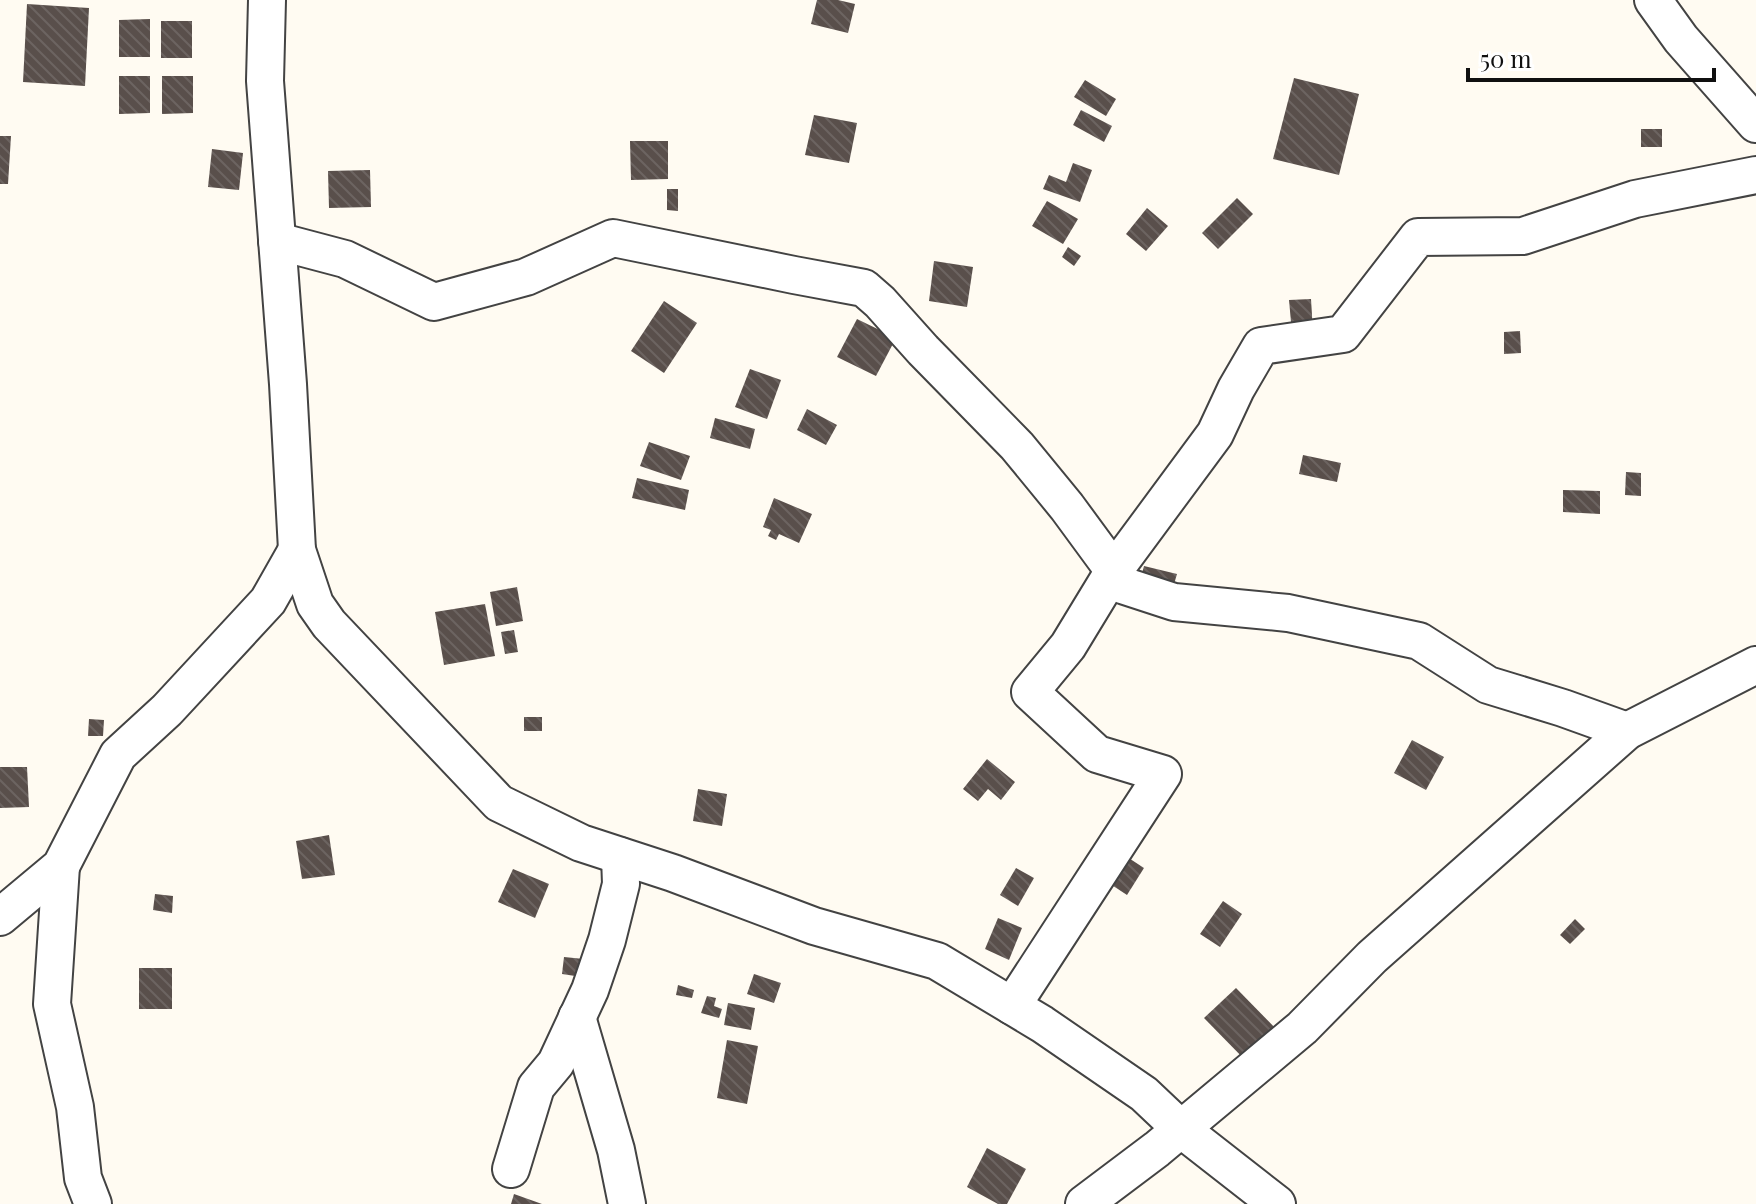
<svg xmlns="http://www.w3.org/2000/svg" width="1756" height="1204" font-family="'Playfair Display',serif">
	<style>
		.building { fill: url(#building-back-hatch) }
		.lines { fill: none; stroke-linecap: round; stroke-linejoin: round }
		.minor-casing { stroke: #434343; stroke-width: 40 }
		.minor { stroke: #fff; stroke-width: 36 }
	</style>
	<defs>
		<pattern id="building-back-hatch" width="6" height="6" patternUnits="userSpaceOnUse" patternTransform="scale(2)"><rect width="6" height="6" fill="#594f4b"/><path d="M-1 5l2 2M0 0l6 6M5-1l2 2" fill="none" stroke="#6c6461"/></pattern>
	</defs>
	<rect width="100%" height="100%" fill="#fffbf2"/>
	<g class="building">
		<polygon points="817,0 838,0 855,4 848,33 811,24"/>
		<polygon points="27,4 89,8 85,86 23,82"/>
		<polygon points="150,19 150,57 119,57 119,20"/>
		<rect x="161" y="21" width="31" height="37"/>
		<polygon points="119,76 150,76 150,113 119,114"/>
		<polygon points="162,76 193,76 193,113 162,114"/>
		<polygon points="1294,78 1359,94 1339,175 1273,159"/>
		<polygon points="1085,80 1116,99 1106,116 1074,97"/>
		<polygon points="1081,110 1112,126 1104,142 1073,125"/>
		<polygon points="814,115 857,123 849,163 805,155"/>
		<rect x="1641" y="129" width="21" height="18"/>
		<polygon points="0,136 11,136 8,184 0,184"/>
		<polygon points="630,141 668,141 668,179 631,180"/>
		<polygon points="212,149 243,153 239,190 208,187"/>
		<polygon points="1073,163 1092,170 1080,202 1043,189 1049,175 1066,182"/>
		<polygon points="370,170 371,207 329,208 328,171"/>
		<polygon points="667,189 678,189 678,211 667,210"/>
		<polygon points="1237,198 1253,214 1218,249 1202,233"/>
		<polygon points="1047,201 1078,219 1063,244 1032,226"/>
		<polygon points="1147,208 1168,226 1146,251 1126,234"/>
		<polygon points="1068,247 1081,256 1074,266 1062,257"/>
		<polygon points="934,261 973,267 967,307 929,301"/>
		<polygon points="1311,299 1313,332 1292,333 1289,300"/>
		<polygon points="664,301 697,323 664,373 631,351"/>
		<polygon points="857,319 896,338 876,376 837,357"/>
		<polygon points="1520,331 1521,353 1504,354 1504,332"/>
		<polygon points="750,369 781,380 767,419 735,407"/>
		<polygon points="807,409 837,425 826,445 797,430"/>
		<polygon points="715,418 755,429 750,449 710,438"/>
		<polygon points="649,442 690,456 681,480 640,466"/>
		<polygon points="1303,455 1341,463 1337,482 1299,474"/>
		<polygon points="1626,472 1641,473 1641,496 1625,495"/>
		<polygon points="637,478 689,490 685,510 632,498"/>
		<polygon points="1563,490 1600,491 1600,514 1563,512"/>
		<polygon points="774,498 812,514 799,543 779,534 776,540 768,536 771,530 763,527"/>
		<polygon points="1144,566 1177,574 1172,591 1140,581"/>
		<polygon points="517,587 523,621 496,626 490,592"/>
		<polygon points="485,604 495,656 444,665 435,612"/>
		<polygon points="514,630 518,652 505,654 501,632"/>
		<rect x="524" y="717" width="18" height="14"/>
		<polygon points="89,719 104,720 103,736 88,736"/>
		<polygon points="1412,740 1444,757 1426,790 1394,773"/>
		<polygon points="987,759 1015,782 1001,800 988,789 978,801 963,789"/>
		<polygon points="0,767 27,767 29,807 0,808"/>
		<polygon points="698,789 727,794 722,826 693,821"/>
		<polygon points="329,835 335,875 302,879 296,841"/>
		<polygon points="1118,851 1144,868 1127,895 1101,878"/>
		<polygon points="1016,868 1034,878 1018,906 1000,895"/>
		<polygon points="513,869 549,884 535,918 498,902"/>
		<polygon points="155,894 173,896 172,913 153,910"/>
		<polygon points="1223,901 1242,914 1220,947 1200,934"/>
		<polygon points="998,918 1022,928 1009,960 985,949"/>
		<polygon points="1575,919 1585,929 1570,944 1560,935"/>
		<polygon points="564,957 584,959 582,977 562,974"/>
		<rect x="139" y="968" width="33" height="41"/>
		<polygon points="754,974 781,983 774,1003 747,994"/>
		<polygon points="678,985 694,990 692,998 676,995"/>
		<polygon points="1236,988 1281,1034 1249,1064 1204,1018"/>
		<polygon points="707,996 716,998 714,1006 722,1009 719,1018 701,1013"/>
		<polygon points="728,1003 755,1008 751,1030 724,1025"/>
		<polygon points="727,1040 758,1046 747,1104 717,1098"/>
		<polygon points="987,1148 1026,1169 1007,1204 998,1204 967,1187"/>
		<polygon points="514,1194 542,1204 511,1204"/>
	</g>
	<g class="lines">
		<defs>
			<g id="minor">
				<polyline points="267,0 265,81 288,384 297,550 315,604 329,624 499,803 581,843 673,873 814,926 937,961 1042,1024 1144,1094 1181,1129 1277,1204"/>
				<polyline points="1653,0 1681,39 1756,124"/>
				<polyline points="277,241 345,259 434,302 526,277 613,238 794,275 864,288 880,302 923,350 1017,446 1067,507 1125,586 1174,602 1288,613 1419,641 1488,685 1563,708 1627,731"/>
				<polyline points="61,866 52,1004 75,1107 83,1178 93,1204"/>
				<polyline points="0,917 61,866 118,755 167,710 268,601 297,550"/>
				<polyline points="1012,1006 1163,774 1097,754 1030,692 1068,646 1113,572 1215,434 1236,389 1261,346 1343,334 1418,237 1523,236 1635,199 1756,175"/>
				<polyline points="577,1017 616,1150 627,1204"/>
				<polyline points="511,1169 536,1087 556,1063 590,990 607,940 621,884 620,856"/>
				<polyline points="1084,1204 1157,1149 1302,1028 1372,957 1627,731 1756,665"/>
			</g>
		</defs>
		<use href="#minor" class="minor-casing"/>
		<use href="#minor" class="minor"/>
	</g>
	<path d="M1468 68v12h246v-12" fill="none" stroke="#101010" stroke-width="4"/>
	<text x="1480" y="68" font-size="24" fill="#101010" stroke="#ffffff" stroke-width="6" paint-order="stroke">50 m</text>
</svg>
